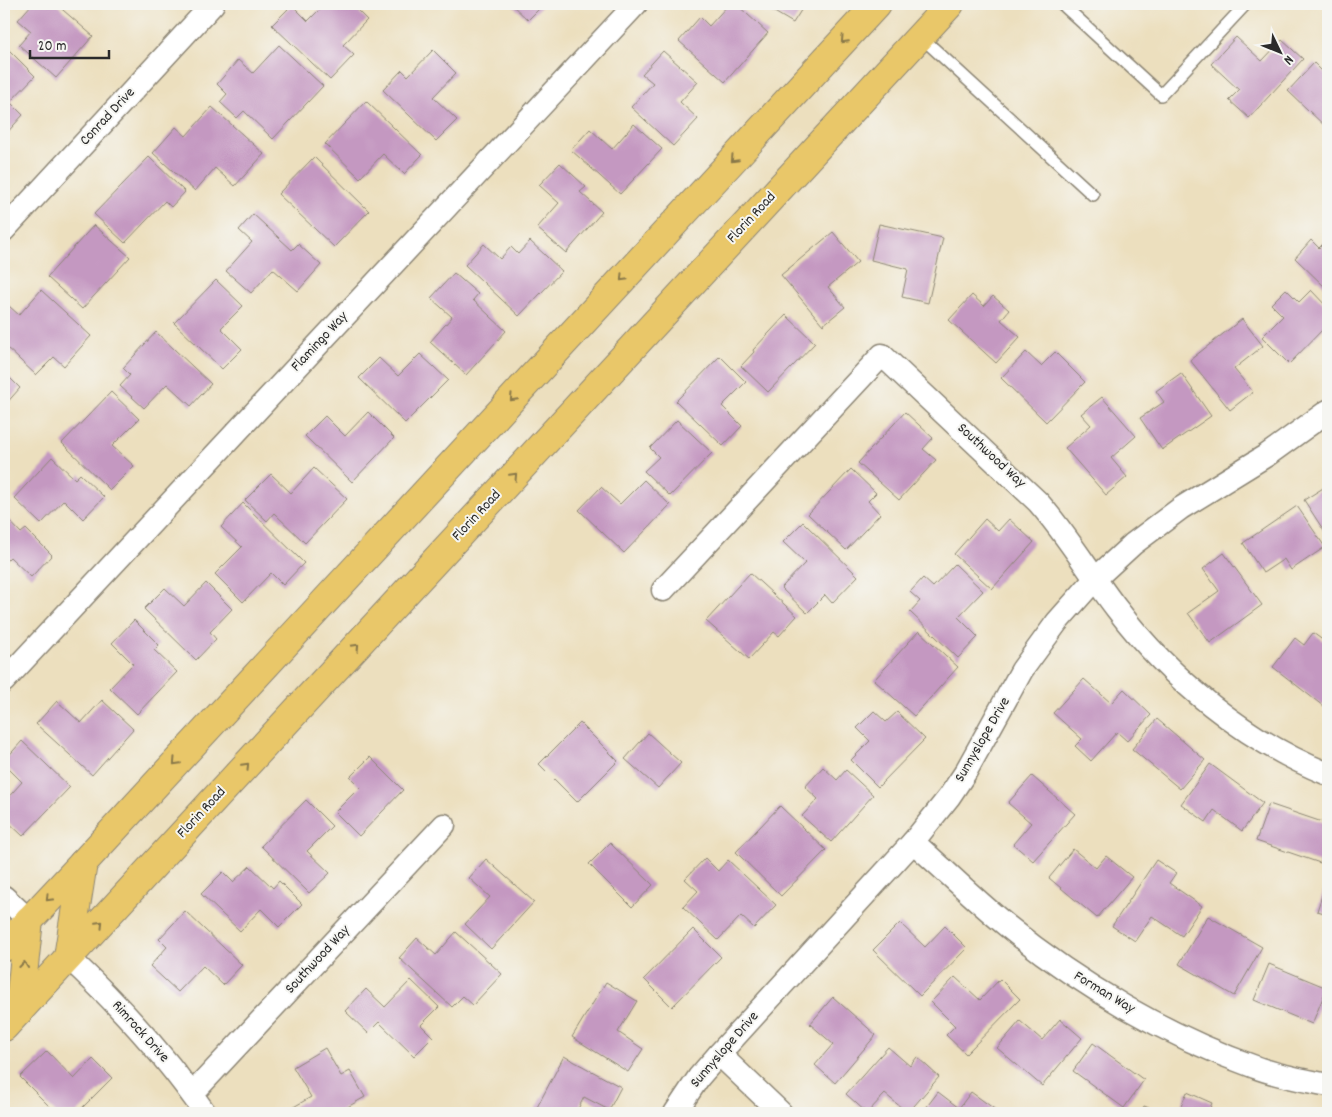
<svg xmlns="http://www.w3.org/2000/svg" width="1332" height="1117" font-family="Dekko,sans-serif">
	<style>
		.building { fill: #c498c1 }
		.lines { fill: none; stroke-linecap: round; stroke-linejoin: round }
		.service-casing { stroke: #8c8574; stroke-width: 14 }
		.minor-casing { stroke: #8c8574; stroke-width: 25 }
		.primary-casing { stroke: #8c8574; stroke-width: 30 }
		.service { stroke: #fff; stroke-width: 11 }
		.minor { stroke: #fff; stroke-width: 22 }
		.primary { stroke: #e9c769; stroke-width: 28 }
		.oneway { stroke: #8a794a }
		.labels { text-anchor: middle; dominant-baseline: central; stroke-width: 4; stroke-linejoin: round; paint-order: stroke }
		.street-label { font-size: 15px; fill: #2b2b2b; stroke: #f6f6f2 }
	</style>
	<rect width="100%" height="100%" fill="#f6f6f2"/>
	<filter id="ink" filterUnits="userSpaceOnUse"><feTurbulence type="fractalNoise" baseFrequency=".02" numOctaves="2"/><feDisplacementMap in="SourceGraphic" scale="10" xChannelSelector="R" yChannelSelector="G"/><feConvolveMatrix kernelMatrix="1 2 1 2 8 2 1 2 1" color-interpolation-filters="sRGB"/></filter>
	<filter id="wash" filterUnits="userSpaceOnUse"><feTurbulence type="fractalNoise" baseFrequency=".0096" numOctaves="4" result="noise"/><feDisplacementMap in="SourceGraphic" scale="20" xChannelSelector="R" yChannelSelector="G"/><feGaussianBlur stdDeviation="1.12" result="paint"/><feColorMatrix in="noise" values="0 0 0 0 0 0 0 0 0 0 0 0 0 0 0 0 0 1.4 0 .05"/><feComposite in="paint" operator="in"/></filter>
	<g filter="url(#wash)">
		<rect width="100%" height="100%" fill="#ecdfbe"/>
		<g id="blocks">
			<g class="building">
				<polygon points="32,4 56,4 93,36 56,78 19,45 31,31 18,20"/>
				<polygon points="325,4 351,4 367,20 343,45 354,55 330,80 272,25 292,5 308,21"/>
				<polygon points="511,4 544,4 528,20"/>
				<polygon points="729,4 736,4 768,33 725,82 679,41 700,17 709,26"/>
				<polygon points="761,4 805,4 793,23"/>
				<polygon points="1236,37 1262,61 1282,40 1303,59 1249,118 1229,100 1239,90 1211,64"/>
				<polygon points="4,45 35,76 10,102 23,115 4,136"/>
				<polygon points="279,45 323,86 273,139 244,111 237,118 220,102 227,94 217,84 238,60 253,73"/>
				<polygon points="433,50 456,73 433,97 457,120 436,141 383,90 402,70 408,76"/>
				<polygon points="663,51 698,82 680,102 698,119 673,146 631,107 653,83 642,74"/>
				<polygon points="1314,63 1328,77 1328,129 1288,91"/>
				<polygon points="366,101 422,155 404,174 383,154 360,178 325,144"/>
				<polygon points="212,107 264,154 235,186 215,168 195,191 153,153 176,127 186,136"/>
				<polygon points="634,124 662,149 620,194 571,150 590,129 612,149"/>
				<polygon points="149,157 185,192 171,207 165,201 125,243 94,214"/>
				<polygon points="314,157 369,211 334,247 278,194"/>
				<polygon points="560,163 586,187 580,192 602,212 566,253 537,228 559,203 539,185"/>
				<polygon points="253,214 292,250 298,244 321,265 298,291 273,269 251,293 226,271 252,242 239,230"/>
				<polygon points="879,224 943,238 928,303 902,297 908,269 871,260"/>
				<polygon points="94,225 130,257 82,309 47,277"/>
				<polygon points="833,232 858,262 828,287 845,307 823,325 781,275"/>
				<polygon points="1328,239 1328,290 1295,258 1311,240 1319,248"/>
				<polygon points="530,241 562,271 519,316 465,265 484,244 500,259 511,247 518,254"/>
				<polygon points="454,273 478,294 473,300 506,331 466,375 430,342 452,317 431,298"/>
				<polygon points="216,280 243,306 221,328 242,349 222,369 174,323"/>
				<polygon points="1286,289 1299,302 1311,290 1328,308 1328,324 1289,364 1262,337 1283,316 1271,304"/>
				<polygon points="41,290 91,336 64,366 54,357 36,375 4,345 4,312 9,306 19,315"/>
				<polygon points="972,295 984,306 993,296 1009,310 1001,320 1020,337 996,363 949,320"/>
				<polygon points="786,315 815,343 768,392 741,366 754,352 753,350"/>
				<polygon points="1242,319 1263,346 1234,369 1253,392 1230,410 1190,360"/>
				<polygon points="156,332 211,384 191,406 167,384 144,408 120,386 130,375 123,368"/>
				<polygon points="1026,352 1041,366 1055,352 1085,382 1046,422 1001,378"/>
				<polygon points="420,354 448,380 405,423 359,378 379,358 398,376"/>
				<polygon points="720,356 746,382 722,406 742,426 723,446 676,401"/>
				<polygon points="4,372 20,388 4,406"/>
				<polygon points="1181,373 1211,416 1162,450 1140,418 1164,402 1156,391"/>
				<polygon points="111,392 139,419 112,446 134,466 110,490 62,443"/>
				<polygon points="1102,397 1136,436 1111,458 1127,477 1106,495 1065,448 1091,425 1081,414"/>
				<polygon points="368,412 394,438 352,482 305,436 325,416 345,436"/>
				<polygon points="905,412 933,438 923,449 936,460 899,500 858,463"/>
				<polygon points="677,420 712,453 670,496 644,471 659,457 650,448"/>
				<polygon points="52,457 75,479 80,474 104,497 83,519 64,500 41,524 14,498"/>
				<polygon points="314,468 347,499 305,543 274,513 267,521 245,500 271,474 291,493"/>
				<polygon points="851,469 876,493 868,501 880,514 846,550 808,514"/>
				<polygon points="644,480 670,505 624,553 579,510 601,487 620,504"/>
				<polygon points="1328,485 1328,537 1304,500"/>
				<polygon points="243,503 304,563 283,585 271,573 243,602 215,574 242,547 221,527"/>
				<polygon points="1297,506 1325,547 1291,570 1284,559 1263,573 1243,543"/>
				<polygon points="4,515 21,533 26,529 52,555 31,577 10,557 4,563"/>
				<polygon points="985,519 998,531 1009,519 1034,542 992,589 954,554"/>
				<polygon points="803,522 858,576 832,603 825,595 807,613 781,588 805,563 783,542"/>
				<polygon points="1224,553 1262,605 1210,643 1188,613 1219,591 1203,569"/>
				<polygon points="955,564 983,591 958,617 978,637 958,658 910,612 920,601 910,592 923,578 933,587"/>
				<polygon points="750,573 797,616 779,636 774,632 749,659 706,621"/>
				<polygon points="206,583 232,609 210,632 216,639 196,660 144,609 165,588 184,606"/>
				<polygon points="134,620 159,645 154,650 177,672 137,714 110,688 133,664 112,643"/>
				<polygon points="919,631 958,667 914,716 874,680"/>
				<polygon points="1313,633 1328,644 1328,699 1323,706 1273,667 1295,638 1304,645"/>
				<polygon points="1084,679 1111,703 1124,689 1151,715 1127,741 1117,732 1091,761 1075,746 1082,739 1053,713"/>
				<polygon points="102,700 133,729 92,775 36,724 57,701 81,723"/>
				<polygon points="874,711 886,722 897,712 925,739 878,787 851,760 870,741 857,728"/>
				<polygon points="1157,719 1205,760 1180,789 1132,749"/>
				<polygon points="580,723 618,761 577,802 539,764"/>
				<polygon points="648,733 681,763 658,788 625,759"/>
				<polygon points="22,741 70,787 23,836 4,818 4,802 22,782 4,764 4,761"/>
				<polygon points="370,757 403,790 359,836 335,812 360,787 350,777"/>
				<polygon points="1210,764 1263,803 1242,831 1214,810 1206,822 1181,804"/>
				<polygon points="823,767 837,780 846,770 873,795 831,842 802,816 818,799 805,787"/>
				<polygon points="1032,776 1075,814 1033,861 1013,844 1031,823 1008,803"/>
				<polygon points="306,800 332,826 307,851 330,873 309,893 261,846"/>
				<polygon points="1269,804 1328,824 1328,841 1320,863 1256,841"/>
				<polygon points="780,806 826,850 781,896 736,852"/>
				<polygon points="610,843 653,885 632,907 589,864"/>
				<polygon points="1073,849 1096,868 1106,856 1132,877 1097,918 1049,878"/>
				<polygon points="705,858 718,871 728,860 776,905 754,928 741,916 718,940 683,907 698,891 685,879"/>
				<polygon points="486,859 534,902 491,949 465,924 490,897 469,878"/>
				<polygon points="1156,860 1176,873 1169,883 1202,906 1182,936 1152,916 1135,941 1112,926"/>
				<polygon points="250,866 273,888 279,881 302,904 279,927 261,909 240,931 201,894 223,872 233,882"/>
				<polygon points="1328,877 1328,914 1317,911"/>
				<polygon points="185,911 242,965 223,985 203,966 178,992 150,966 167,947 159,939"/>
				<polygon points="1208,916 1262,947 1234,996 1179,964"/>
				<polygon points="900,923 925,947 945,926 967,948 920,996 873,950"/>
				<polygon points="693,929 721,957 672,1007 644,979"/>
				<polygon points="456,932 502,974 473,1005 463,996 452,1007 399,958 417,938 436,955"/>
				<polygon points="1269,964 1327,988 1312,1024 1254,1000"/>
				<polygon points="955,977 980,1000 1000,979 1020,999 966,1054 946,1035 955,1026 931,1002"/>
				<polygon points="411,980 439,1007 421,1025 433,1037 414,1056 379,1022 368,1033 345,1011 366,989 385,1007"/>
				<polygon points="606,982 637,1001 618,1032 643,1049 628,1072 572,1037"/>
				<polygon points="833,997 876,1035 835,1083 815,1065 833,1044 810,1024"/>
				<polygon points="1060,1019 1082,1038 1042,1086 997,1048 1020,1021 1042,1040"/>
				<polygon points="1093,1043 1144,1080 1124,1108 1073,1071"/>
				<polygon points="888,1047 910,1066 917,1057 939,1077 908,1113 885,1094 867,1113 846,1094"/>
				<polygon points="325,1048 341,1076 350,1071 365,1097 337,1113 283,1113 311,1097 293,1067"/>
				<polygon points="47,1051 74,1079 93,1059 112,1078 77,1113 56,1113 20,1077"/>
				<polygon points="564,1056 621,1087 609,1110 584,1097 576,1113 534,1113"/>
				<polygon points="938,1092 959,1108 971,1092 1000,1113 922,1113"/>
				<polygon points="1187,1092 1212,1103 1208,1113 1178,1113"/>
				<polygon points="1144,1106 1162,1113 1141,1113"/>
			</g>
		</g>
	</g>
	<g filter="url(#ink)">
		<use href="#blocks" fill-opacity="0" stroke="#8c8574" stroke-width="1"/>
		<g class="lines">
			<defs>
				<g id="service">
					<polyline points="1062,4 1161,95 1246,4"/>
					<polyline points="920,36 1093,195"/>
				</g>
				<g id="minor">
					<polyline points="4,230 213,4"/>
					<path d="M663 590 882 355 1038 502C1068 536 1090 574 1117 609 1170 679 1247 742 1328 774"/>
					<polyline points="4,681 636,4"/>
					<path d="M913 842C944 869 974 899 1006 925 1078 984 1167 1036 1255 1067 1278 1076 1304 1080 1328 1085"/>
					<polyline points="4,897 29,920"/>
					<path d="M68 957C119 1005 166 1056 205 1113"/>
					<polyline points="719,1054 781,1113"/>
					<polyline points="192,1094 444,825"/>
					<polyline points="675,1113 699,1077 719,1054 913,842 949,797 965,773 1022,670 1057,622 1096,578 1133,544 1181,508 1267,455 1328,411"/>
				</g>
				<g id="primary">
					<polyline points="4,947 83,863 877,4"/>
					<polyline points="68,957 83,863"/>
					<polyline points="19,1011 29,920"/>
					<polyline points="4,1027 950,4"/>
				</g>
			</defs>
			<use href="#service" class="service-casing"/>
			<use href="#minor" class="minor-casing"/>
			<use href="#primary" class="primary-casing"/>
			<use href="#service" class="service"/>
			<use href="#minor" class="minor"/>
			<use href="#primary" class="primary"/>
		</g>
		<defs><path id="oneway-chevron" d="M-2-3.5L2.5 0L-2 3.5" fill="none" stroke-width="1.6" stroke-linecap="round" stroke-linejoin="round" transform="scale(1.25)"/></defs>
		<g class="oneway">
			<use href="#oneway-chevron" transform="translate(844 40) rotate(133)"/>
			<use href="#oneway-chevron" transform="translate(734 159) rotate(133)"/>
			<use href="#oneway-chevron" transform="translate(623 278) rotate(133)"/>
			<use href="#oneway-chevron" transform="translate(513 398) rotate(133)"/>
			<use href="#oneway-chevron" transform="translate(514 476) rotate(-47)"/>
			<use href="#oneway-chevron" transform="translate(356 647) rotate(-47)"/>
			<use href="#oneway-chevron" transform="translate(176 762) rotate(133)"/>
			<use href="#oneway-chevron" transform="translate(246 766) rotate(-47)"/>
			<use href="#oneway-chevron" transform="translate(49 898) rotate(134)"/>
			<use href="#oneway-chevron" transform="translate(100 924) rotate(-47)"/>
			<use href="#oneway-chevron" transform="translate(24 965) rotate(-84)"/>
		</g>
	</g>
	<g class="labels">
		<g class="street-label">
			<text transform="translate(108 117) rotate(-47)">Conrad Drive</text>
			<text transform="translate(752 218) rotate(-47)">Florin Road</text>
			<text transform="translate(320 342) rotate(-47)">Flamingo Way</text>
			<text transform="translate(991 456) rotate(43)">Southwood Way</text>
			<text transform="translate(477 516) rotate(-47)">Florin Road</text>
			<text transform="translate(983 740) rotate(-60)">Sunnyslope Drive</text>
			<text transform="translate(202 813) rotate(-47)">Florin Road</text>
			<text transform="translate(318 960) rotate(-47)">Southwood Way</text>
			<text transform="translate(1104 993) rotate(31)">Forman Way</text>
			<text transform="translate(140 1032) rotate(48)">Rimrock Drive</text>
			<text transform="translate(725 1050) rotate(-49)">Sunnyslope Drive</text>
		</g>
	</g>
	<rect width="1332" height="1117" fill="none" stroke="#f6f6f2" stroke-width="20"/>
	<g transform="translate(1280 52) rotate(133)" stroke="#f6f6f2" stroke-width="4" paint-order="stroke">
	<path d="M0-4L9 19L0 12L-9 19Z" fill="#2b2b2b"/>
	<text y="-8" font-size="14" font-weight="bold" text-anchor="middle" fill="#2b2b2b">N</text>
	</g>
	<path d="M30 50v8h79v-8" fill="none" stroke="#2b2b2b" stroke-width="2.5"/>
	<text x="38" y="50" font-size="15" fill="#2b2b2b" stroke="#f6f6f2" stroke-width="4" paint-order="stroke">20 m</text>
</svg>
